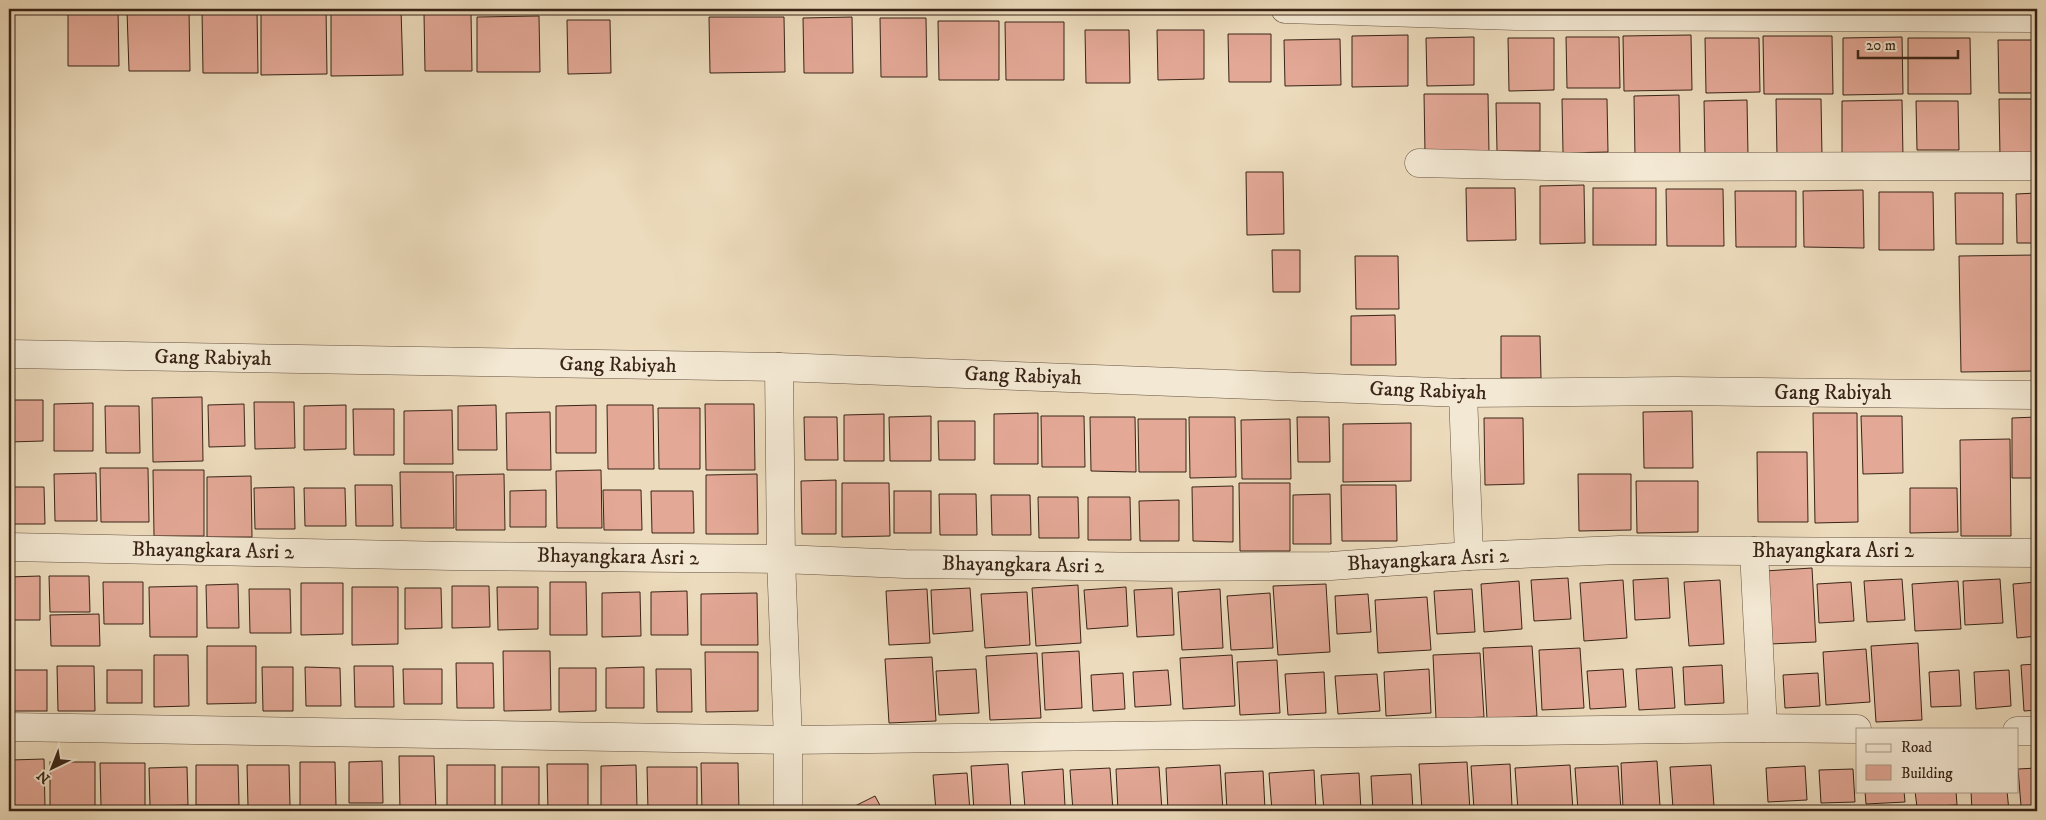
<svg xmlns="http://www.w3.org/2000/svg" width="2046" height="820" font-family="'IM FELL DW Pica',serif">
	<style>
		.building { fill: #e3a896; stroke: #392417 }
		.lines { fill: none; stroke-linecap: round; stroke-linejoin: round }
		.minor-casing { stroke: #665240; stroke-width: 29 }
		.minor { stroke: #f3e8d3; stroke-width: 28 }
		.labels { text-anchor: middle; dominant-baseline: central; stroke-width: 4; stroke-linejoin: round; paint-order: stroke }
		.street-label { font-size: 21px; fill: #392417; stroke: #f3e8d3 }
	</style>
	<rect width="100%" height="100%" fill="#ecdbbc"/>
	<filter id="stains"><feTurbulence type="fractalNoise" baseFrequency=".004" numOctaves="4"/><feColorMatrix values="0 0 0 0 .2 0 0 0 0 .09 0 0 0 0 .02 0 0 0 .5 -.17"/></filter>
	<radialGradient id="worn" r=".72"><stop offset=".6" stop-color="#630" stop-opacity="0"/><stop offset="1" stop-color="#630" stop-opacity=".3"/></radialGradient>
	<g class="building">
		<polygon points="68,9 118,9 119,66 68,66"/>
		<polygon points="261,9 326,9 327,74 261,75"/>
		<polygon points="331,9 401,9 403,75 331,76"/>
		<polygon points="189,10 190,71 129,71 127,11"/>
		<polygon points="202,10 257,10 258,73 203,73"/>
		<polygon points="424,14 471,14 472,71 425,71"/>
		<polygon points="539,16 540,72 477,72 477,17"/>
		<polygon points="709,17 784,17 785,72 710,73"/>
		<polygon points="852,17 853,73 804,73 803,18"/>
		<polygon points="880,18 926,18 927,77 881,77"/>
		<polygon points="567,20 610,20 611,73 568,74"/>
		<polygon points="938,21 999,21 999,80 939,80"/>
		<polygon points="1005,22 1064,22 1064,80 1006,80"/>
		<polygon points="1085,30 1129,30 1130,83 1086,83"/>
		<polygon points="1157,30 1204,30 1204,79 1158,80"/>
		<polygon points="1228,34 1271,34 1271,82 1229,82"/>
		<polygon points="1408,35 1408,86 1352,87 1352,36"/>
		<polygon points="1691,35 1692,90 1624,91 1623,36"/>
		<polygon points="1763,36 1832,36 1833,94 1764,94"/>
		<polygon points="1474,37 1474,85 1427,86 1426,38"/>
		<polygon points="1566,37 1619,37 1620,88 1567,88"/>
		<polygon points="1902,37 1903,94 1843,95 1843,38"/>
		<polygon points="1508,38 1554,38 1554,90 1509,91"/>
		<polygon points="1705,38 1759,38 1760,92 1706,93"/>
		<polygon points="1908,38 1970,38 1971,94 1908,94"/>
		<polygon points="1340,39 1341,85 1285,86 1284,40"/>
		<polygon points="1998,40 2037,40 2037,93 1999,93"/>
		<polygon points="1424,94 1488,94 1489,153 1425,153"/>
		<polygon points="1679,95 1680,157 1635,157 1634,96"/>
		<polygon points="1562,99 1607,99 1608,152 1563,153"/>
		<polygon points="1776,99 1821,99 1822,157 1777,157"/>
		<polygon points="1999,99 2037,99 2037,157 2000,157"/>
		<polygon points="1747,100 1748,155 1705,155 1704,101"/>
		<polygon points="1902,100 1903,158 1842,158 1842,101"/>
		<polygon points="1916,101 1958,101 1959,150 1917,150"/>
		<polygon points="1496,103 1540,103 1540,151 1497,151"/>
		<polygon points="1246,172 1283,172 1284,234 1247,235"/>
		<polygon points="1584,185 1585,243 1540,244 1540,186"/>
		<polygon points="1466,188 1515,188 1516,240 1467,241"/>
		<rect x="1593" y="188" width="63" height="57"/>
		<polygon points="1666,189 1723,189 1724,246 1667,246"/>
		<polygon points="1863,190 1864,248 1804,247 1803,191"/>
		<polygon points="1735,191 1796,191 1796,247 1736,247"/>
		<polygon points="1879,192 1933,192 1934,250 1879,250"/>
		<polygon points="1955,193 2003,193 2003,244 1956,244"/>
		<polygon points="2037,193 2037,243 2017,243 2016,194"/>
		<polygon points="1272,250 1300,250 1300,292 1273,292"/>
		<polygon points="2037,255 2037,371 1961,372 1959,256"/>
		<polygon points="1355,256 1398,256 1399,309 1356,309"/>
		<polygon points="1395,315 1396,365 1351,365 1351,316"/>
		<polygon points="1501,336 1540,336 1541,378 1501,378"/>
		<polygon points="202,397 203,461 153,462 152,398"/>
		<polygon points="9,400 43,400 43,441 9,442"/>
		<polygon points="254,402 294,402 295,448 255,449"/>
		<polygon points="93,403 93,451 54,451 54,404"/>
		<polygon points="244,404 245,446 209,447 208,405"/>
		<polygon points="705,404 754,404 755,470 706,470"/>
		<polygon points="346,405 346,449 304,450 304,406"/>
		<polygon points="496,405 497,450 458,450 458,406"/>
		<polygon points="596,405 596,453 556,453 556,406"/>
		<polygon points="607,405 653,405 654,469 608,469"/>
		<polygon points="105,406 139,406 140,453 106,453"/>
		<polygon points="658,408 700,408 700,469 659,469"/>
		<polygon points="353,409 394,409 394,455 354,455"/>
		<polygon points="452,410 453,464 404,464 404,411"/>
		<polygon points="1692,411 1693,468 1644,468 1643,412"/>
		<polygon points="550,412 551,470 507,470 506,413"/>
		<polygon points="1038,413 1038,464 994,464 994,414"/>
		<polygon points="1813,413 1857,413 1858,522 1815,523"/>
		<polygon points="884,414 884,461 844,461 844,415"/>
		<polygon points="931,416 931,461 890,461 889,417"/>
		<polygon points="1041,416 1084,416 1085,467 1042,467"/>
		<polygon points="1861,416 1902,416 1903,473 1863,474"/>
		<polygon points="804,417 837,417 838,460 805,460"/>
		<polygon points="1090,417 1135,417 1136,472 1091,471"/>
		<polygon points="1189,417 1235,417 1236,477 1190,478"/>
		<polygon points="1297,417 1329,417 1330,462 1298,462"/>
		<polygon points="2037,417 2037,478 2012,478 2012,418"/>
		<polygon points="1484,418 1523,418 1524,484 1485,485"/>
		<polygon points="1138,419 1186,419 1186,472 1139,472"/>
		<polygon points="1290,419 1291,479 1242,479 1241,420"/>
		<polygon points="938,421 975,421 975,460 939,460"/>
		<polygon points="1411,423 1411,481 1343,482 1343,424"/>
		<polygon points="2010,439 2011,536 1961,536 1960,440"/>
		<polygon points="1757,452 1807,452 1808,522 1758,522"/>
		<polygon points="100,468 148,468 149,522 101,522"/>
		<polygon points="153,470 204,470 204,536 154,536"/>
		<polygon points="601,470 602,528 557,528 556,471"/>
		<polygon points="400,472 453,472 454,528 401,528"/>
		<polygon points="96,473 97,521 55,521 54,474"/>
		<polygon points="504,474 505,530 456,530 456,475"/>
		<polygon points="757,474 758,534 706,534 706,475"/>
		<polygon points="1578,474 1631,474 1631,530 1579,531"/>
		<polygon points="251,476 252,537 207,537 207,477"/>
		<polygon points="836,480 836,534 802,534 801,481"/>
		<polygon points="1636,481 1698,481 1698,532 1637,533"/>
		<polygon points="842,483 889,483 890,536 842,537"/>
		<polygon points="1239,483 1290,483 1290,551 1240,551"/>
		<polygon points="355,485 392,485 393,526 356,526"/>
		<polygon points="1341,485 1396,485 1397,541 1342,541"/>
		<polygon points="1233,486 1233,542 1193,541 1192,487"/>
		<polygon points="9,487 44,487 45,524 9,524"/>
		<polygon points="294,487 295,529 255,529 254,488"/>
		<polygon points="304,488 345,488 346,526 305,526"/>
		<polygon points="1910,488 1957,488 1958,532 1910,533"/>
		<polygon points="546,490 546,527 510,527 510,491"/>
		<polygon points="603,490 641,490 642,530 604,530"/>
		<polygon points="651,491 693,491 694,533 652,533"/>
		<rect x="894" y="491" width="37" height="42"/>
		<polygon points="939,494 976,494 977,535 940,535"/>
		<polygon points="1330,494 1331,544 1293,544 1293,495"/>
		<polygon points="991,495 1030,495 1031,535 992,535"/>
		<polygon points="1038,497 1078,497 1079,538 1039,538"/>
		<polygon points="1088,497 1130,497 1131,540 1088,540"/>
		<polygon points="1179,500 1179,541 1140,541 1139,501"/>
		<polygon points="1812,568 1816,642 1770,644 1765,571"/>
		<polygon points="40,576 40,620 9,620 9,577"/>
		<polygon points="49,576 89,576 90,612 50,612"/>
		<polygon points="1568,578 1571,619 1534,621 1531,580"/>
		<polygon points="1668,578 1670,618 1635,620 1633,580"/>
		<polygon points="1902,579 1905,620 1867,622 1864,581"/>
		<polygon points="2000,579 2003,623 1965,625 1963,581"/>
		<polygon points="1623,580 1627,638 1584,641 1580,583"/>
		<polygon points="1720,580 1724,644 1689,646 1684,582"/>
		<polygon points="1519,581 1522,629 1484,632 1481,584"/>
		<polygon points="1958,581 1961,629 1915,631 1912,584"/>
		<polygon points="103,582 143,582 143,624 104,624"/>
		<polygon points="550,582 586,582 587,635 550,635"/>
		<polygon points="1851,582 1854,621 1819,623 1817,584"/>
		<polygon points="2037,582 2037,636 2017,638 2013,584"/>
		<polygon points="301,583 343,583 343,634 301,635"/>
		<polygon points="238,584 239,628 207,628 206,585"/>
		<polygon points="1326,584 1330,652 1278,655 1273,586"/>
		<polygon points="1078,585 1081,643 1036,646 1032,588"/>
		<polygon points="197,586 197,637 150,637 149,587"/>
		<polygon points="452,586 489,586 490,627 452,628"/>
		<polygon points="352,587 398,587 398,644 352,645"/>
		<polygon points="497,587 538,587 538,629 498,630"/>
		<polygon points="1126,587 1128,626 1087,629 1084,590"/>
		<polygon points="405,588 441,588 442,628 405,629"/>
		<polygon points="970,588 973,631 933,634 931,590"/>
		<polygon points="1172,588 1174,635 1137,637 1134,590"/>
		<polygon points="249,589 290,589 291,633 250,633"/>
		<polygon points="927,589 930,643 889,645 886,591"/>
		<polygon points="1220,589 1223,648 1182,650 1178,592"/>
		<polygon points="1472,589 1475,632 1437,634 1434,591"/>
		<polygon points="687,591 688,635 651,635 651,592"/>
		<polygon points="640,592 641,636 602,637 602,593"/>
		<polygon points="1027,592 1030,645 985,648 981,594"/>
		<polygon points="757,593 758,645 701,645 701,594"/>
		<polygon points="1270,593 1273,648 1231,650 1227,596"/>
		<polygon points="1368,594 1371,632 1337,634 1335,596"/>
		<polygon points="1427,597 1431,650 1378,653 1375,600"/>
		<polygon points="99,614 100,646 51,646 50,615"/>
		<polygon points="1918,643 1922,720 1876,722 1871,646"/>
		<polygon points="207,646 256,646 256,703 207,704"/>
		<polygon points="1532,646 1537,716 1487,719 1483,648"/>
		<polygon points="1580,648 1584,708 1542,710 1539,650"/>
		<polygon points="1866,649 1870,702 1826,705 1823,652"/>
		<polygon points="503,651 550,651 551,710 504,711"/>
		<polygon points="1079,651 1082,708 1045,710 1042,653"/>
		<polygon points="705,652 758,652 758,711 706,712"/>
		<polygon points="1037,653 1041,718 990,720 986,656"/>
		<polygon points="1480,653 1484,717 1436,719 1433,655"/>
		<polygon points="154,655 188,655 189,706 154,707"/>
		<polygon points="1232,655 1235,706 1183,709 1180,658"/>
		<polygon points="932,657 936,721 889,723 885,659"/>
		<polygon points="1277,660 1280,713 1240,715 1237,662"/>
		<polygon points="456,663 493,663 494,708 457,708"/>
		<polygon points="2037,664 2037,710 2024,711 2021,665"/>
		<polygon points="1722,665 1724,703 1685,705 1683,667"/>
		<polygon points="57,666 94,666 95,711 58,711"/>
		<polygon points="354,666 393,666 394,707 355,707"/>
		<polygon points="262,667 293,667 293,711 263,711"/>
		<polygon points="305,667 340,668 341,706 306,706"/>
		<polygon points="644,667 644,708 606,708 606,668"/>
		<polygon points="1672,667 1675,708 1639,710 1636,669"/>
		<polygon points="559,668 596,668 596,711 559,712"/>
		<polygon points="403,669 442,669 442,704 404,704"/>
		<polygon points="656,669 691,669 692,712 657,712"/>
		<polygon points="976,669 979,713 939,715 936,671"/>
		<polygon points="1429,669 1431,713 1386,716 1384,672"/>
		<polygon points="1623,669 1626,707 1590,709 1587,671"/>
		<rect x="9" y="670" width="38" height="41"/>
		<rect x="107" y="670" width="35" height="33"/>
		<polygon points="1168,670 1171,705 1135,707 1133,672"/>
		<polygon points="1959,670 1961,706 1931,707 1929,672"/>
		<polygon points="2009,670 2011,706 1976,709 1974,672"/>
		<polygon points="1324,672 1326,713 1288,715 1285,674"/>
		<polygon points="1123,673 1125,709 1093,711 1091,675"/>
		<polygon points="1818,673 1820,706 1785,708 1783,675"/>
		<polygon points="1377,674 1380,711 1338,714 1335,676"/>
		<polygon points="399,756 434,756 436,811 400,811"/>
		<polygon points="44,759 45,807 11,807 11,760"/>
		<polygon points="382,761 383,803 349,803 349,762"/>
		<polygon points="1657,761 1660,806 1623,808 1621,763"/>
		<rect x="50" y="762" width="45" height="47"/>
		<polygon points="300,762 335,762 336,806 300,806"/>
		<polygon points="1467,762 1470,811 1422,811 1419,764"/>
		<polygon points="100,763 145,763 145,808 101,807"/>
		<polygon points="701,763 738,763 739,811 702,811"/>
		<polygon points="547,764 588,764 588,811 548,811"/>
		<polygon points="1008,764 1011,811 974,811 971,766"/>
		<polygon points="1510,764 1512,807 1474,809 1471,766"/>
		<polygon points="196,765 238,765 239,805 196,805"/>
		<polygon points="247,765 289,765 290,806 248,806"/>
		<rect x="447" y="765" width="48" height="46"/>
		<polygon points="636,765 637,807 601,808 601,766"/>
		<polygon points="1220,765 1223,811 1168,811 1166,768"/>
		<polygon points="1570,765 1573,811 1518,811 1515,768"/>
		<polygon points="1711,765 1714,806 1673,808 1670,767"/>
		<polygon points="1618,766 1621,811 1578,811 1575,768"/>
		<polygon points="1805,766 1807,800 1768,802 1766,768"/>
		<polygon points="187,767 188,805 150,806 149,768"/>
		<rect x="502" y="767" width="37" height="44"/>
		<polygon points="647,767 697,767 697,811 648,811"/>
		<polygon points="1159,767 1162,811 1118,811 1116,769"/>
		<polygon points="1110,768 1113,811 1073,811 1070,770"/>
		<polygon points="2037,768 2037,805 2021,806 2018,769"/>
		<polygon points="1063,769 1065,806 1025,808 1022,772"/>
		<polygon points="1853,769 1855,802 1821,803 1819,770"/>
		<polygon points="1314,770 1316,811 1272,811 1269,773"/>
		<polygon points="1263,771 1265,809 1227,811 1225,773"/>
		<polygon points="967,773 970,811 936,811 933,775"/>
		<polygon points="1359,773 1361,811 1324,811 1321,775"/>
		<polygon points="1411,774 1413,811 1373,811 1371,776"/>
		<polygon points="1865,791 1904,791 1905,802 1866,804"/>
		<polygon points="1915,791 1956,791 1957,805 1917,807"/>
		<polygon points="1971,791 2007,791 2009,811 1972,811"/>
		<polygon points="875,796 883,811 845,811"/>
	</g>
	<g class="lines">
		<defs>
			<g id="minor">
				<polyline points="1285,9 1516,16 2037,18"/>
				<polyline points="1419,163 1590,167 2037,166"/>
				<polyline points="9,354 779,367 1463,393 1676,391 2037,395"/>
				<polyline points="779,367 781,559 788,740 788,811"/>
				<polyline points="1463,393 1469,556"/>
				<polyline points="9,547 452,556 781,559 905,564 1161,567 1331,566 1469,556 1620,550 2037,553"/>
				<polyline points="1754,551 1763,728"/>
				<polyline points="9,727 788,740 1763,728 1857,729"/>
				<polyline points="2017,731 2037,731"/>
			</g>
		</defs>
		<use href="#minor" class="minor-casing"/>
		<use href="#minor" class="minor"/>
	</g>
	<g class="labels">
		<g class="street-label">
			<text transform="translate(213 358) rotate(1)">Gang Rabiyah</text>
			<text transform="translate(618 365) rotate(1)">Gang Rabiyah</text>
			<text transform="translate(1023 376) rotate(2)">Gang Rabiyah</text>
			<text transform="translate(1428 391) rotate(2)">Gang Rabiyah</text>
			<text x="1833" y="393">Gang Rabiyah</text>
			<text transform="translate(213 551) rotate(1)">Bhayangkara Asri 2</text>
			<text x="1833" y="551">Bhayangkara Asri 2</text>
			<text transform="translate(618 557) rotate(1)">Bhayangkara Asri 2</text>
			<text transform="translate(1428 560) rotate(-3)">Bhayangkara Asri 2</text>
			<text transform="translate(1023 565) rotate(1)">Bhayangkara Asri 2</text>
		</g>
	</g>
	<rect width="2046" height="820" fill="none" stroke="#ecdbbc" stroke-width="30"/>
	<rect x="10" y="10" width="2026" height="800" fill="none" stroke="#392417" stroke-width="2.5"/>
	<rect x="15" y="15" width="2016" height="790" fill="none" stroke="#392417"/>
	<rect x="1856" y="728" width="162" height="65" fill="#f3e8d3" stroke="#a99a88"/>
	<rect x="1866" y="744" width="25" height="8" fill="#f3e8d3" stroke="#a99a88"/>
	<text x="1901" y="752" font-size="15" fill="#392417">Road</text>
	<rect x="1866" y="765" width="25" height="15" fill="#e3a896" stroke="#a99a88"/>
	<text x="1901" y="778" font-size="15" fill="#392417">Building</text>
	<g transform="translate(52 768) rotate(223)" stroke="#f3e8d3" stroke-width="4" paint-order="stroke">
	<path d="M0-4L9 19L0 12L-9 19Z" fill="#392417"/>
	<text y="-8" font-size="14" font-weight="bold" text-anchor="middle" fill="#392417">N</text>
	</g>
	<path d="M1858 50v8h100v-8" fill="none" stroke="#392417" stroke-width="2.5"/>
	<text x="1866" y="50" font-size="15" fill="#392417" stroke="#f3e8d3" stroke-width="4" paint-order="stroke">20 m</text>
	<rect width="100%" height="100%" filter="url(#stains)"/>
	<rect width="100%" height="100%" fill="url(#worn)"/>
</svg>
